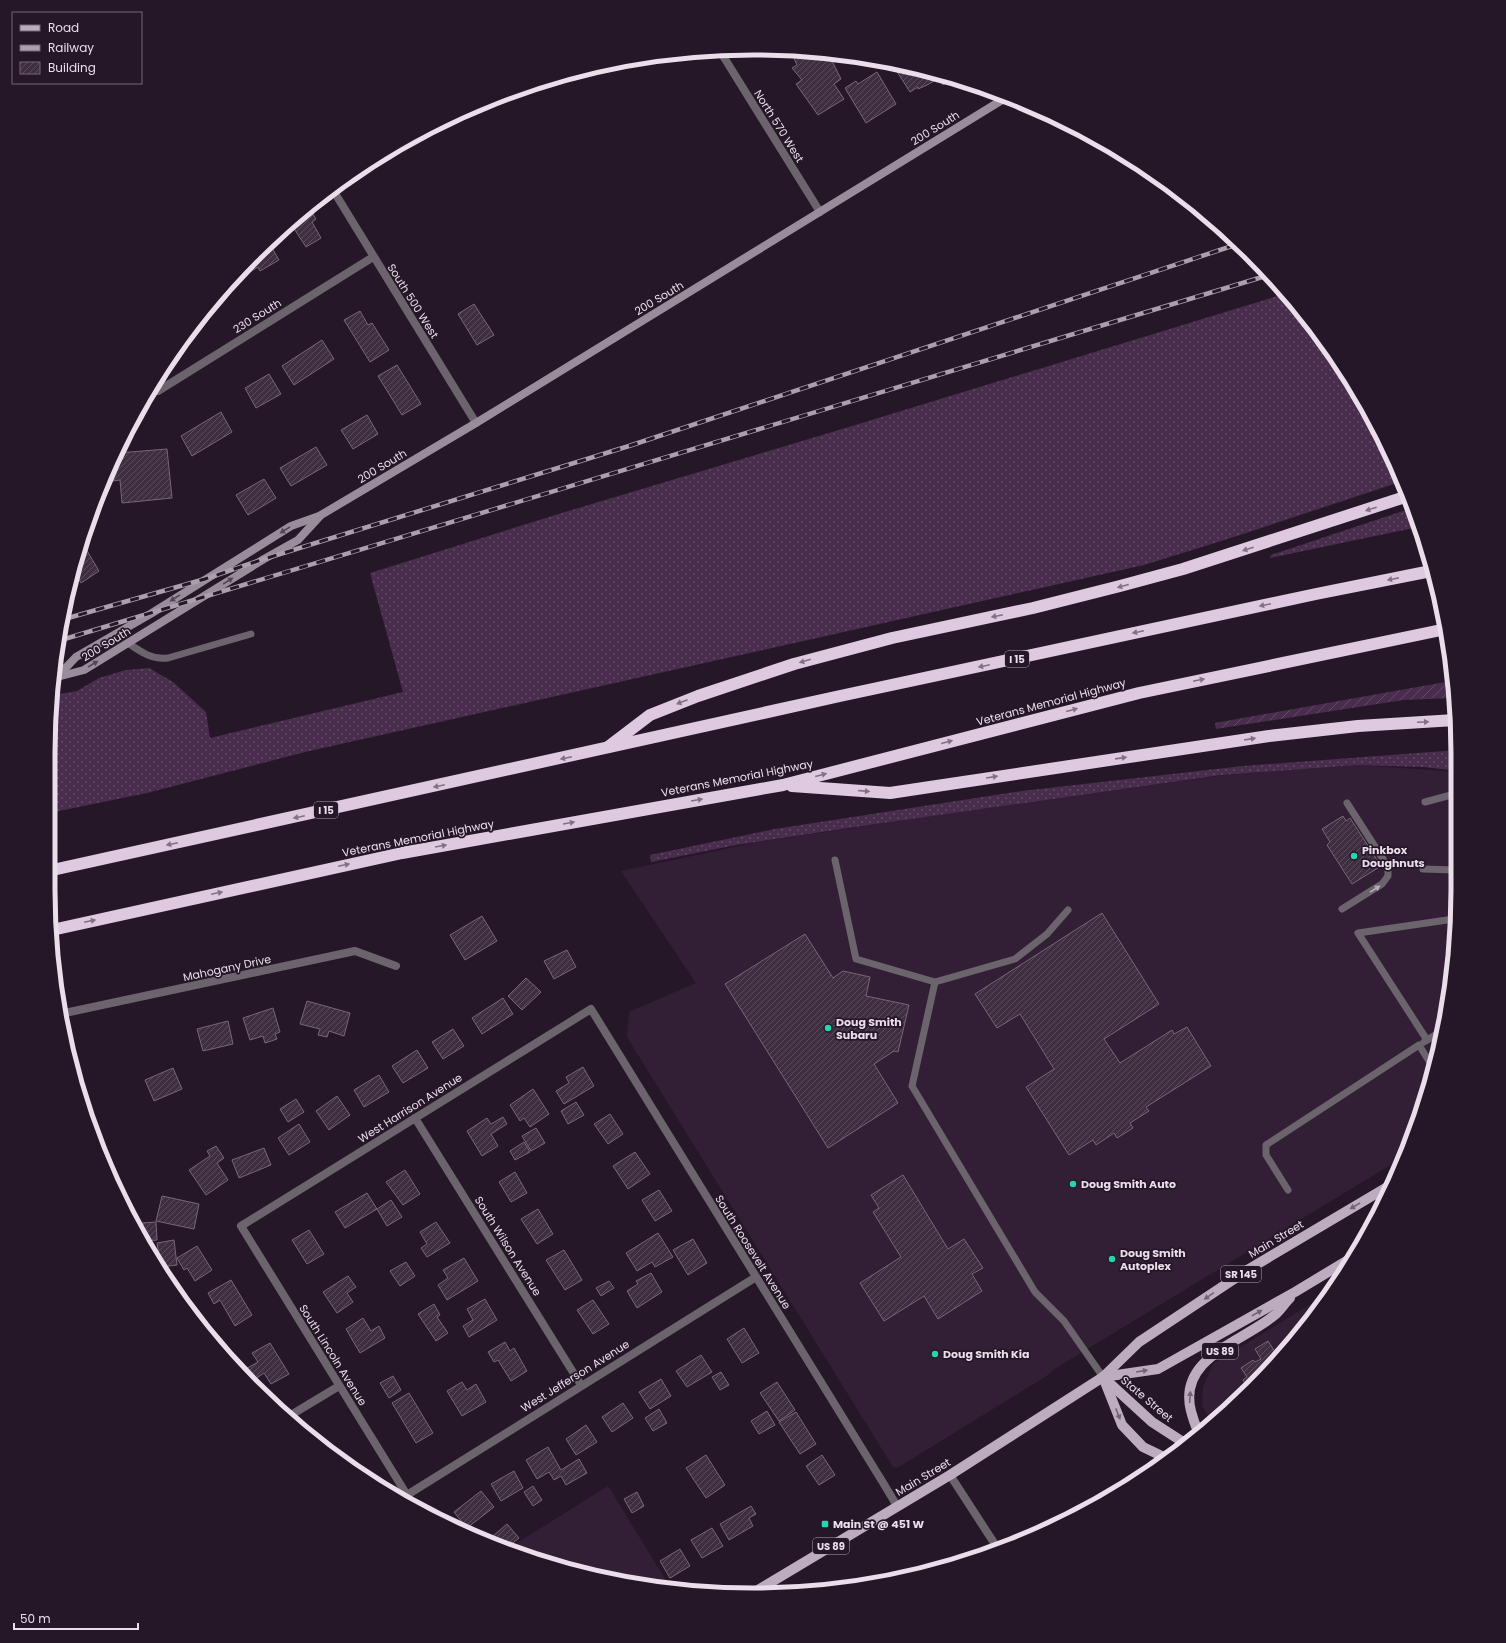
<svg xmlns="http://www.w3.org/2000/svg" width="1506" height="1643" font-family="Poppins,sans-serif">
	<style>
		.built { fill: #321f35 }
		.grass { fill: url(#grass-dots) }
		.garden { fill: url(#garden-furrows) }
		.building { fill: url(#building-hatch); stroke: #78657a }
		.lines { fill: none; stroke-linecap: round; stroke-linejoin: round }
		.lane { stroke: #6c646d; stroke-width: 7 }
		.street { stroke: #6c646d; stroke-width: 8 }
		.secondary { stroke: #9a8d9b; stroke-width: 8 }
		.primary { stroke: #bdacbf; stroke-width: 10 }
		.highway { stroke: #dec9e0; stroke-width: 12 }
		.rail-casing { stroke: #ab9fac; stroke-width: 4.5 }
		.rail { stroke: #261728; stroke-width: 3; stroke-dasharray: 9; stroke-linecap: butt }
		.oneway { fill: #827084 }
		.oneway2 { fill: #544656 }
		.oneway3 { fill: #b7adb8 }
		.oneway4 { fill: #726274 }
		.poi-dot { fill: #24d5ae; stroke: #261728; stroke-width: 1.5 }
		.labels { text-anchor: middle; dominant-baseline: central; stroke-width: 3.5; stroke-linejoin: round; paint-order: stroke }
		.shield { fill: #261728; stroke: #aea2b0; stroke-width: 1 }
		.shield-label { font-size: 10px; font-weight: bold; fill: #e9deea }
		.street-label { font-size: 11px; fill: #e9deea; stroke: #261728 }
		.poi-label { font-size: 11px; font-weight: bold; fill: #e9deea; stroke: #261728; text-anchor: start }
		.rim { fill: none; stroke: #e9deea; stroke-width: 5 }
	</style>
	<defs>
		<pattern id="grass-dots" width="8" height="8" patternUnits="userSpaceOnUse"><rect width="8" height="8" fill="#492d4d"/><path d="M2 2h.1M6 6h.1" fill="none" stroke="#634b67" stroke-width="1.8" stroke-linecap="round"/></pattern>
		<pattern id="garden-furrows" width="10" height="10" patternUnits="userSpaceOnUse"><rect width="10" height="10" fill="#492d4d"/><path d="M-1 1l2-2M0 10L10 0M9 11l2-2" fill="none" stroke="#634b67"/></pattern>
		<pattern id="building-hatch" width="6" height="6" patternUnits="userSpaceOnUse"><rect width="6" height="6" fill="#3e2e40"/><path d="M-1 1l2-2M0 6l6-6M5 7l2-2" fill="none" stroke="#5a4c5c"/></pattern>
	</defs>
	<rect width="100%" height="100%" fill="#261728"/>
	<g class="built">
		<polygon points="1358,765 1458,772 1452,982 1421,1116 1402,1158 1056,1368 1045,1377 902,1465 896,1468 893,1467 627,1037 629,1012 696,983 621,871 758,842 924,817 1224,775"/>
		<polygon points="1327,1294 1283,1355 1212,1424 1202,1405 1203,1387 1213,1364"/>
		<polygon points="608,1486 670,1587 570,1571 509,1548"/>
	</g>
	<g class="grass">
		<polygon points="1284,294 1339,362 1403,481 1234,537 1144,565 305,752 147,793 49,813 49,707 51,699 60,694 77,691 99,678 126,670 149,668 173,682 206,712 210,738 403,692 370,573 565,512 839,430"/>
		<polygon points="1412,508 1418,527 1270,558 1271,555"/>
		<polygon points="1458,750 1458,771 1424,767 1358,765 1221,775 855,827 736,845 651,862 650,855 775,829 1022,791 1243,766"/>
	</g>
	<polygon class="garden" points="1451,681 1453,698 1403,700 1216,729 1215,723"/>
	<g class="building">
		<polygon points="798,52 829,55 841,79 834,84 844,99 818,115 796,84 802,80 792,68 797,65 793,56"/>
		<polygon points="899,64 937,76 933,78 934,81 927,85 918,89 918,87 910,92 894,67"/>
		<polygon points="877,72 896,104 866,123 845,88 856,81 858,84"/>
		<polygon points="938,76 951,80 943,85"/>
		<polygon points="310,209 316,219 312,222 321,238 306,247 291,224"/>
		<polygon points="269,243 279,260 260,271 258,267 250,272 246,265 255,254"/>
		<polygon points="233,281 235,286 223,293"/>
		<polygon points="474,304 494,335 477,345 458,314"/>
		<polygon points="360,311 368,325 372,323 389,350 370,362 344,320"/>
		<polygon points="322,340 334,359 294,385 282,366"/>
		<polygon points="397,365 421,404 402,415 378,376"/>
		<polygon points="269,374 281,394 256,408 245,388"/>
		<polygon points="221,412 232,432 192,456 181,436"/>
		<polygon points="367,415 378,434 353,449 341,430"/>
		<polygon points="316,447 327,465 291,486 280,468"/>
		<polygon points="167,449 172,498 122,503 120,480 106,482 106,475 118,453"/>
		<polygon points="264,479 276,498 248,515 236,495"/>
		<polygon points="83,544 99,571 81,583 75,573"/>
		<polygon points="1343,816 1346,821 1350,818 1381,866 1352,884 1327,845 1330,842 1322,829"/>
		<polygon points="1102,913 1159,1004 1104,1039 1120,1063 1172,1030 1174,1034 1187,1027 1211,1066 1146,1107 1149,1111 1130,1123 1133,1128 1117,1138 1114,1133 1096,1145 1093,1140 1069,1155 1026,1087 1054,1069 1020,1014 997,1028 975,994"/>
		<polygon points="482,916 497,941 465,960 450,935"/>
		<polygon points="805,934 833,978 843,971 870,977 866,996 909,1005 898,1052 894,1051 874,1064 898,1103 828,1148 725,984"/>
		<polygon points="567,950 576,967 554,979 544,961"/>
		<polygon points="526,978 541,992 522,1010 508,996"/>
		<polygon points="503,998 513,1014 482,1034 472,1018"/>
		<polygon points="307,1001 350,1013 344,1036 329,1031 327,1037 318,1035 320,1029 300,1024"/>
		<polygon points="273,1008 280,1032 275,1034 277,1039 265,1043 263,1036 250,1040 243,1018"/>
		<polygon points="228,1021 233,1044 203,1051 197,1029"/>
		<polygon points="453,1029 464,1046 443,1059 432,1042"/>
		<polygon points="417,1050 428,1068 403,1083 392,1066"/>
		<polygon points="583,1067 594,1086 564,1104 556,1091 569,1083 566,1077"/>
		<polygon points="173,1068 182,1089 154,1101 145,1080"/>
		<polygon points="379,1075 389,1092 364,1107 354,1090"/>
		<polygon points="533,1089 549,1114 530,1127 524,1118 520,1121 510,1105"/>
		<polygon points="337,1096 350,1115 329,1130 316,1111"/>
		<polygon points="296,1099 304,1112 288,1122 280,1109"/>
		<polygon points="576,1102 584,1115 568,1124 561,1111"/>
		<polygon points="610,1114 623,1134 608,1144 594,1124"/>
		<polygon points="503,1117 507,1124 491,1134 498,1146 482,1156 467,1131 487,1118 491,1124"/>
		<polygon points="299,1124 310,1142 289,1155 278,1138"/>
		<polygon points="536,1128 545,1143 531,1151 522,1136"/>
		<polygon points="524,1142 530,1152 515,1160 510,1151"/>
		<polygon points="216,1146 224,1158 217,1163 228,1180 206,1195 189,1170 210,1156 207,1151"/>
		<polygon points="264,1148 271,1165 239,1178 232,1160"/>
		<polygon points="635,1152 650,1174 628,1189 613,1166"/>
		<polygon points="405,1170 420,1194 403,1205 386,1182"/>
		<polygon points="515,1172 527,1193 511,1202 499,1182"/>
		<polygon points="903,1175 948,1249 964,1239 983,1268 972,1274 982,1291 938,1319 924,1296 884,1321 860,1283 901,1257 873,1212 879,1208 871,1195"/>
		<polygon points="659,1190 672,1211 655,1221 642,1200"/>
		<polygon points="367,1193 377,1209 345,1228 335,1212"/>
		<polygon points="162,1196 199,1204 194,1229 156,1221"/>
		<polygon points="391,1200 402,1217 387,1226 377,1209"/>
		<polygon points="538,1209 553,1234 537,1244 521,1219"/>
		<polygon points="156,1222 157,1240 145,1241 143,1237 142,1223"/>
		<polygon points="436,1222 450,1243 427,1257 421,1248 427,1244 420,1232"/>
		<polygon points="309,1230 324,1254 307,1264 292,1240"/>
		<polygon points="658,1233 673,1257 655,1267 652,1262 637,1271 626,1253"/>
		<polygon points="693,1239 707,1263 688,1275 673,1250"/>
		<polygon points="174,1240 177,1265 161,1267 157,1243"/>
		<polygon points="197,1246 212,1270 195,1281 187,1268 184,1270 177,1258"/>
		<polygon points="564,1250 582,1280 565,1290 546,1260"/>
		<polygon points="464,1258 478,1281 447,1300 438,1285 448,1278 443,1270"/>
		<polygon points="406,1262 415,1276 400,1286 390,1271"/>
		<polygon points="651,1273 662,1292 637,1308 627,1291 638,1284 636,1281"/>
		<polygon points="348,1276 356,1287 347,1293 353,1302 337,1313 323,1292"/>
		<polygon points="231,1280 252,1315 235,1326 220,1300 214,1304 208,1293"/>
		<polygon points="609,1281 614,1288 601,1296 596,1288"/>
		<polygon points="485,1299 497,1320 469,1337 463,1326 473,1320 467,1309"/>
		<polygon points="593,1300 609,1324 593,1334 577,1310"/>
		<polygon points="434,1304 440,1315 437,1317 448,1333 436,1341 418,1314"/>
		<polygon points="363,1318 371,1331 379,1326 385,1338 360,1353 346,1329"/>
		<polygon points="744,1328 759,1353 742,1363 727,1339"/>
		<polygon points="1268,1341 1277,1355 1288,1348 1249,1389 1243,1380 1247,1377 1241,1368 1253,1360 1255,1362 1261,1359 1255,1349"/>
		<polygon points="505,1342 510,1351 514,1348 527,1371 511,1381 498,1360 494,1362 488,1352"/>
		<polygon points="270,1343 289,1374 271,1384 264,1373 252,1381 242,1371 258,1362 252,1353"/>
		<polygon points="701,1355 712,1372 687,1387 676,1371"/>
		<polygon points="721,1372 729,1385 720,1390 712,1377"/>
		<polygon points="393,1376 401,1390 389,1398 380,1383"/>
		<polygon points="661,1379 671,1396 650,1409 639,1392"/>
		<polygon points="462,1382 467,1390 476,1384 486,1402 462,1416 447,1391"/>
		<polygon points="777,1382 795,1410 779,1421 760,1393"/>
		<polygon points="409,1393 433,1433 416,1443 392,1403"/>
		<polygon points="623,1403 633,1418 612,1432 602,1417"/>
		<polygon points="659,1409 667,1423 653,1431 645,1418"/>
		<polygon points="767,1411 775,1425 759,1434 751,1421"/>
		<polygon points="796,1412 816,1444 800,1454 779,1422"/>
		<polygon points="586,1425 597,1442 576,1455 566,1439"/>
		<polygon points="332,1445 342,1461 326,1449"/>
		<polygon points="548,1447 561,1470 579,1459 587,1473 566,1485 561,1476 554,1480 549,1472 537,1479 526,1460"/>
		<polygon points="706,1455 725,1485 706,1498 686,1468"/>
		<polygon points="822,1455 835,1475 819,1485 806,1466"/>
		<polygon points="514,1471 523,1488 501,1501 491,1484"/>
		<polygon points="533,1486 542,1500 533,1506 524,1492"/>
		<polygon points="481,1491 494,1507 467,1528 454,1512"/>
		<polygon points="637,1492 644,1506 632,1513 624,1499"/>
		<polygon points="751,1506 756,1514 749,1518 753,1526 729,1540 720,1524"/>
		<polygon points="507,1524 519,1538 508,1547 500,1545 493,1536"/>
		<polygon points="712,1528 723,1546 702,1558 691,1540"/>
		<polygon points="680,1549 690,1566 670,1578 660,1561"/>
	</g>
	<g class="lines">
		<g class="lane">
			<path d="M128 643C141 652 152 660 168 658L251 634"/>
			<polyline points="1425,802 1451,795 1457,796"/>
			<polyline points="835,860 856,959 935,982 912,1086 1035,1292 1064,1321 1103,1377"/>
			<polyline points="1423,869 1455,870"/>
			<polyline points="1342,909 1382,884 1388,876 1388,867 1347,803"/>
			<polyline points="935,982 1015,959 1047,934 1068,910"/>
			<polyline points="1427,1040 1358,933 1454,919"/>
			<polyline points="1424,1042 1440,1032"/>
			<polyline points="1288,1190 1266,1155 1266,1145 1419,1045 1432,1066"/>
		</g>
		<g class="street">
			<polyline points="720,51 820,212"/>
			<polyline points="333,190 476,423"/>
			<polyline points="151,391 158,391 373,257"/>
			<polyline points="60,1014 355,951 396,966"/>
			<polyline points="415,1118 581,1385"/>
			<polyline points="756,1277 407,1495 241,1226 591,1009 882,1481 897,1506"/>
			<polyline points="286,1418 339,1386"/>
			<polyline points="950,1475 998,1549"/>
		</g>
		<g class="secondary">
			<polyline points="57,677 84,670 264,559 298,540 321,515 476,423 1007,97"/>
			<polyline points="57,677 76,657 152,613 291,526 319,516"/>
		</g>
		<g class="primary">
			<polyline points="1103,1377 1158,1369 1295,1292 1353,1257"/>
			<polyline points="1103,1377 1122,1425 1143,1447 1168,1459"/>
			<polyline points="1105,1379 1152,1422 1186,1444"/>
			<path d="M1200 1434C1195 1427 1193 1418 1191 1411 1177 1357 1245 1341 1276 1314 1281 1309 1285 1303 1290 1298"/>
			<polyline points="753,1593 950,1475 1103,1377 1139,1342 1249,1269 1389,1186"/>
		</g>
		<g class="highway">
			<polyline points="608,747 650,715 698,696 794,664 892,638 1033,608 1120,586 1183,569 1408,496"/>
			<polyline points="792,786 890,793 1269,736 1358,726 1455,720"/>
			<polyline points="48,871 840,696 1316,594 1431,571"/>
			<polyline points="52,930 402,853 783,785 1139,693 1446,629"/>
		</g>
		<defs>
			<g id="rail">
				<polyline points="61,620 205,579 264,559 629,446 1238,244"/>
				<polyline points="58,641 1269,275"/>
			</g>
		</defs>
		<use href="#rail" class="rail-casing"/>
		<use href="#rail" class="rail"/>
	</g>
	<defs><path id="oneway-solid" d="M-6-.8H1V-3.2L6.5 0L1 3.2V.8H-6Z"/></defs>
	<g class="oneway">
		<use href="#oneway-solid" transform="translate(1371 509) rotate(162)"/>
		<use href="#oneway-solid" transform="translate(1248 549) rotate(162)"/>
		<use href="#oneway-solid" transform="translate(1393 579) rotate(169)"/>
		<use href="#oneway-solid" transform="translate(1123 586) rotate(165)"/>
		<use href="#oneway-solid" transform="translate(1265 605) rotate(168)"/>
		<use href="#oneway-solid" transform="translate(997 616) rotate(168)"/>
		<use href="#oneway-solid" transform="translate(1138 632) rotate(168)"/>
		<use href="#oneway-solid" transform="translate(805 661) rotate(164)"/>
		<use href="#oneway-solid" transform="translate(984 666) rotate(168)"/>
		<use href="#oneway-solid" transform="translate(1199 680) rotate(-12)"/>
		<use href="#oneway-solid" transform="translate(682 702) rotate(159)"/>
		<use href="#oneway-solid" transform="translate(1072 710) rotate(-15)"/>
		<use href="#oneway-solid" transform="translate(1423 722) rotate(-3)"/>
		<use href="#oneway-solid" transform="translate(1250 739) rotate(-9)"/>
		<use href="#oneway-solid" transform="translate(947 742) rotate(-15)"/>
		<use href="#oneway-solid" transform="translate(566 758) rotate(168)"/>
		<use href="#oneway-solid" transform="translate(1121 758) rotate(-8)"/>
		<use href="#oneway-solid" transform="translate(821 775) rotate(-15)"/>
		<use href="#oneway-solid" transform="translate(992 777) rotate(-9)"/>
		<use href="#oneway-solid" transform="translate(439 786) rotate(168)"/>
		<use href="#oneway-solid" transform="translate(864 791) rotate(5)"/>
		<use href="#oneway-solid" transform="translate(697 800) rotate(-10)"/>
		<use href="#oneway-solid" transform="translate(299 817) rotate(168)"/>
		<use href="#oneway-solid" transform="translate(569 823) rotate(-10)"/>
		<use href="#oneway-solid" transform="translate(172 844) rotate(168)"/>
		<use href="#oneway-solid" transform="translate(441 846) rotate(-10)"/>
		<use href="#oneway-solid" transform="translate(344 865) rotate(-12)"/>
		<use href="#oneway-solid" transform="translate(217 893) rotate(-12)"/>
		<use href="#oneway-solid" transform="translate(90 921) rotate(-12)"/>
	</g>
	<g class="oneway2">
		<use href="#oneway-solid" transform="translate(285 530) rotate(148)"/>
		<use href="#oneway-solid" transform="translate(228 581) rotate(-32)"/>
		<use href="#oneway-solid" transform="translate(175 598) rotate(148)"/>
		<use href="#oneway-solid" transform="translate(93 664) rotate(-31)"/>
	</g>
	<use class="oneway3" href="#oneway-solid" transform="translate(1375 889) rotate(-32)"/>
	<g class="oneway4">
		<use href="#oneway-solid" transform="translate(1355 1206) rotate(149)"/>
		<use href="#oneway-solid" transform="translate(1209 1296) rotate(146)"/>
		<use href="#oneway-solid" transform="translate(1257 1313) rotate(-29)"/>
		<use href="#oneway-solid" transform="translate(1142 1371) rotate(-9)"/>
		<use href="#oneway-solid" transform="translate(1190 1397) rotate(-86)"/>
		<use href="#oneway-solid" transform="translate(1118 1414) rotate(69)"/>
	</g>
	<g class="poi-dot">
		<circle cx="1354" cy="856" r="4"/>
		<circle cx="828" cy="1028" r="4"/>
		<circle cx="1073" cy="1184" r="4"/>
		<circle cx="1112" cy="1259" r="4"/>
		<circle cx="935" cy="1354" r="4"/>
		<rect x="821" y="1520" width="8" height="8" rx="2"/>
	</g>
	<g class="labels">
		<g class="shield">
			<rect x="1005" y="651" width="24" height="16" rx="3"/>
			<rect x="314" y="802" width="24" height="16" rx="3"/>
			<rect x="1221" y="1266" width="40" height="16" rx="3"/>
			<rect x="1202" y="1343" width="36" height="16" rx="3"/>
			<rect x="813" y="1538" width="36" height="16" rx="3"/>
		</g>
		<g class="shield-label">
			<text x="1017" y="659">I 15</text>
			<text x="326" y="810">I 15</text>
			<text x="1241" y="1274">SR 145</text>
			<text x="1220" y="1351">US 89</text>
			<text x="831" y="1546">US 89</text>
		</g>
		<g class="street-label">
			<text transform="translate(779 126) rotate(58)">North 570 West</text>
			<text transform="translate(935 128) rotate(-32)">200 South</text>
			<text transform="translate(659 298) rotate(-31)">200 South</text>
			<text transform="translate(413 301) rotate(58)">South 500 West</text>
			<text transform="translate(257 316) rotate(-32)">230 South</text>
			<text transform="translate(382 466) rotate(-31)">200 South</text>
			<text transform="translate(106 644) rotate(-31)">200 South</text>
			<text transform="translate(1051 702) rotate(-15)">Veterans Memorial Highway</text>
			<text transform="translate(737 778) rotate(-11)">Veterans Memorial Highway</text>
			<text transform="translate(418 838) rotate(-11)">Veterans Memorial Highway</text>
			<text transform="translate(227 968) rotate(-12)">Mahogany Drive</text>
			<text transform="translate(410 1108) rotate(-32)">West Harrison Avenue</text>
			<text transform="translate(1276 1239) rotate(-31)">Main Street</text>
			<text transform="translate(508 1246) rotate(58)">South Wilson Avenue</text>
			<text transform="translate(753 1252) rotate(58)">South Roosevelt Avenue</text>
			<text transform="translate(333 1355) rotate(58)">South Lincoln Avenue</text>
			<text transform="translate(575 1376) rotate(-32)">West Jefferson Avenue</text>
			<text transform="translate(1147 1399) rotate(40)">State Street</text>
			<text transform="translate(923 1477) rotate(-31)">Main Street</text>
		</g>
		<g class="poi-label">
			<text x="1362" y="850">Pinkbox<tspan x="1362" dy="13">Doughnuts</tspan></text>
			<text x="836" y="1022">Doug Smith<tspan x="836" dy="13">Subaru</tspan></text>
			<text x="1081" y="1184">Doug Smith Auto</text>
			<text x="1120" y="1253">Doug Smith<tspan x="1120" dy="13">Autoplex</tspan></text>
			<text x="943" y="1354">Doug Smith Kia</text>
			<text x="833" y="1524">Main St @ 451 W</text>
		</g>
	</g>
	<path d="M0 0H1506V1643H0ZM753 55H753A698 698 0 0 1 1451 753V890A698 698 0 0 1 753 1588H753A698 698 0 0 1 55 890V753A698 698 0 0 1 753 55Z" fill="#261728" fill-rule="evenodd"/>
	<path class="rim" d="M753 55H753A698 698 0 0 1 1451 753V890A698 698 0 0 1 753 1588H753A698 698 0 0 1 55 890V753A698 698 0 0 1 753 55Z"/>
	<rect x="12" y="12" width="130" height="72" fill="#261728" stroke="#746776"/>
	<rect x="20" y="25" width="20" height="6" fill="#bdacbf" stroke="#746776"/>
	<text x="48" y="32" font-size="12" fill="#e9deea">Road</text>
	<rect x="20" y="45" width="20" height="6" fill="#ab9fac" stroke="#746776"/>
	<text x="48" y="52" font-size="12" fill="#e9deea">Railway</text>
	<rect x="20" y="62" width="20" height="12" fill="url(#building-hatch)" stroke="#746776"/>
	<text x="48" y="72" font-size="12" fill="#e9deea">Building</text>
	<path d="M14 1623v6h124v-6" fill="none" stroke="#e9deea" stroke-width="2"/>
	<text x="20" y="1623" font-size="12" fill="#e9deea" stroke="#261728" stroke-width="3" paint-order="stroke">50 m</text>
</svg>
